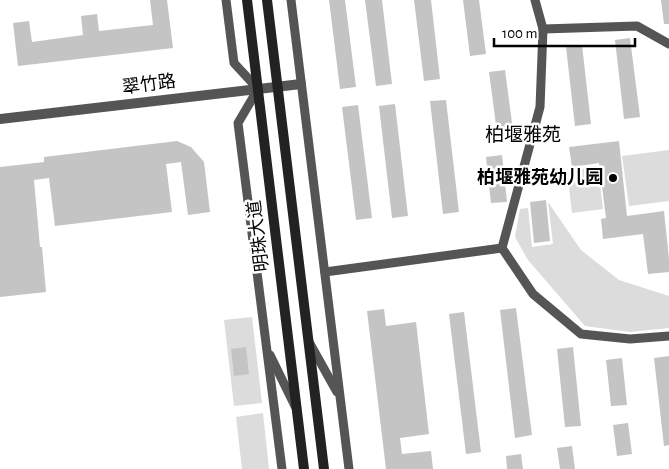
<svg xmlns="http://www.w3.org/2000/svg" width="669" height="469" font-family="'Alegreya Sans','Noto Sans SC',sans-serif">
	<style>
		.green { fill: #dcdcdc }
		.building { fill: #c4c4c4 }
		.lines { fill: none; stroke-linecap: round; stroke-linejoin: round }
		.minor { stroke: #555; stroke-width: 9 }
		.tertiary { stroke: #555; stroke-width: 10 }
		.secondary { stroke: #222; stroke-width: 10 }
		.poi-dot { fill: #000; stroke: #fff; stroke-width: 2 }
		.labels { text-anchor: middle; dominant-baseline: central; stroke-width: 5; stroke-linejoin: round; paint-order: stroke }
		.street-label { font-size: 18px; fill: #000; stroke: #fff }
		.poi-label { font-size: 18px; font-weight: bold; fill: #000; stroke: #fff; text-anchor: end }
		.neighbourhood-label { font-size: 19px; fill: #000; stroke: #fff }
	</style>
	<rect width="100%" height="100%" fill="#fff"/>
	<g class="green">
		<polygon points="669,150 669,201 629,206 622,156"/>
		<polygon points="598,167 603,209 572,213 567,171"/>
		<polygon points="548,202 581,250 619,280 669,296 669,328 630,332 585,326 528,260 515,237 520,209 528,208 532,247 553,244"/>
		<polygon points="252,317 262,403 234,406 224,320"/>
		<polygon points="263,413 269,469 242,469 236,417"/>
	</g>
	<g class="building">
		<polygon points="150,0 167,0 173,48 18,66 13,23 29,21 32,42 83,35 81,16 97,14 99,31 153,25"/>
		<polygon points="329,0 345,0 356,87 340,89"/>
		<polygon points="365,0 382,0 392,84 376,86"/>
		<polygon points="414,0 431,0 440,79 424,81"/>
		<polygon points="463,0 479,0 486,54 470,56"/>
		<polygon points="661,0 669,0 669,24 664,24"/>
		<polygon points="630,38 640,117 624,119 615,40"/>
		<polygon points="582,45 591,124 575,126 566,47"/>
		<polygon points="505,70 514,138 498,140 489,72"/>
		<polygon points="446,100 459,212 443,214 430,101"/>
		<polygon points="395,104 408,216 392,218 379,106"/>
		<polygon points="358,105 372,218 356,220 342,107"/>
		<polygon points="177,141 191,147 204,162 210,212 188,215 181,162 166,164 172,212 55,226 49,178 34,180 40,247 42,247 46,292 0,297 0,167 44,162 44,157"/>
		<polygon points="619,141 627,216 664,211 669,259 669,272 648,274 643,234 603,239 601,219 606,218 599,163 572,167 569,147"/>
		<polygon points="502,155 507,202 491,203 486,157"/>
		<polygon points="546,200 550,241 534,243 530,202"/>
		<polygon points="516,308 532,435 515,438 500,310"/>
		<polygon points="384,309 386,326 416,322 429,434 400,438 402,454 431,451 433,469 386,469 367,311"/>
		<polygon points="464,312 481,452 466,454 449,314"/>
		<polygon points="246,347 249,374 234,376 231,349"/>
		<polygon points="573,347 581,426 565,427 557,349"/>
		<polygon points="669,356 669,445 664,446 654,358"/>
		<polygon points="622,358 627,405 611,406 606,360"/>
		<polygon points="628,423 632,454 617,456 613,425"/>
		<polygon points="572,446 575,469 560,469 557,448"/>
		<polygon points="521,454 523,469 507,469 506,456"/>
	</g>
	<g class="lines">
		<g class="minor">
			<polyline points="226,0 234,63 258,89 238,123 282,469"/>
			<polyline points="291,0 349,469"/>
			<polyline points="543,29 637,26 669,44"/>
			<polyline points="502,248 540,107 543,29 535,0"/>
			<polyline points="325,272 502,248 533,294 581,334 630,339 669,336"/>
			<polyline points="309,342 337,392"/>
			<polyline points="270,355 295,406"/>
		</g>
		<polyline class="tertiary" points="0,119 301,84"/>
		<g class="secondary">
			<polyline points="247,0 304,469"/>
			<polyline points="267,0 324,469"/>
		</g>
	</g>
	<circle class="poi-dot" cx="613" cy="178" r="5"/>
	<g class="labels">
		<g class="street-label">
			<text transform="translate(149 85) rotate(-7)">翠竹路</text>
			<text transform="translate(259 236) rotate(-97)">明珠大道</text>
		</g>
		<g class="poi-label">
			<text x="603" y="178">柏堰雅苑幼儿园</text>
		</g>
		<g class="neighbourhood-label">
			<text x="523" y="135">柏堰雅苑</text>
		</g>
	</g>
	<path d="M494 38v8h141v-8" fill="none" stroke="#000000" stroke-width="2.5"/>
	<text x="502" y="38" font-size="15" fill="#000000" stroke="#ffffff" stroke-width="4" paint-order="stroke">100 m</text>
</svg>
